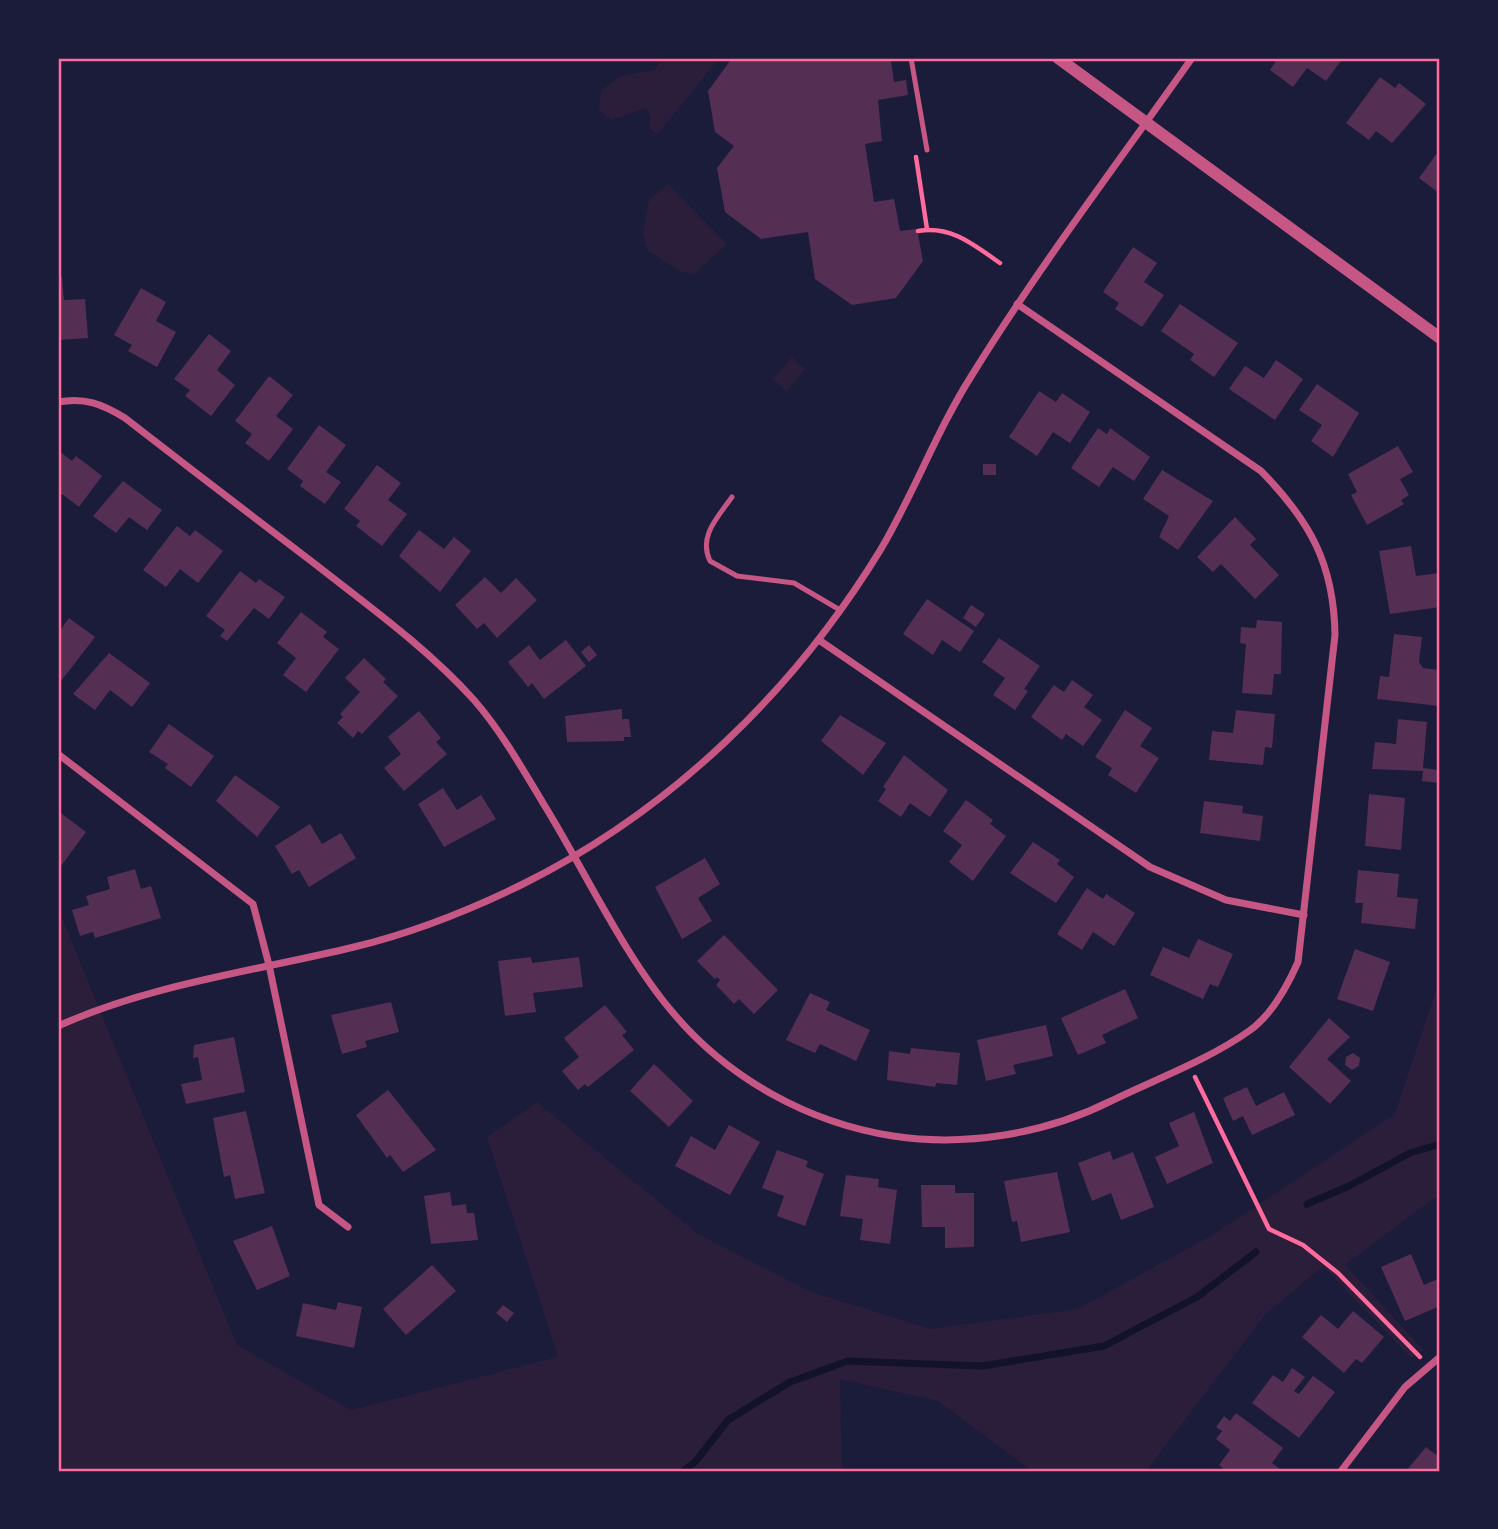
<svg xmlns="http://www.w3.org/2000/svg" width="1498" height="1529" font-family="Commissioner,sans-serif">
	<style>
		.green { fill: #2a1e3b }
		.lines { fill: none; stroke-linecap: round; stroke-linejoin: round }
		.stream { stroke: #12122b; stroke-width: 7 }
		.building { fill: #542f53 }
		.path { stroke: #ff6b9d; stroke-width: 4.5 }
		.service { stroke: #c65784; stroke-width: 5 }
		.minor { stroke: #c65784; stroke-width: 7 }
		.tertiary { stroke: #c65784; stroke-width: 12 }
		.neatline { fill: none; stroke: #ff6b9d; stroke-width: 2.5 }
	</style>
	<rect width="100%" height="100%" fill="#1b1b3a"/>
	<g class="green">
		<polygon points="664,58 719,58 658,134 649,129 650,116 646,108 611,120 599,110 601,90 621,76 654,70"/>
		<polygon points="668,184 727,244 694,274 681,272 647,250 643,233 649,200"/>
		<polygon points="792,357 805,369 787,392 773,379"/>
		<polygon points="58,908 237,1345 351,1410 558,1357 487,1137 537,1102 698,1234 811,1292 931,1329 1078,1309 1214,1234 1395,1114 1440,979 1440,1194 1345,1265 1424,1350 1411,1358 1323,1266 1265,1315 1146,1471 1032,1471 938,1401 840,1379 842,1471 58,1471"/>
	</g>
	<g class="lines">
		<g class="stream">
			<polyline points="1307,1204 1349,1186 1410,1153 1440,1144"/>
			<polyline points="683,1471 695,1462 728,1420 790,1382 848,1361 982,1366 1104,1346 1197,1297 1256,1252"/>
		</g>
	</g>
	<g class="building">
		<polygon points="732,58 887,58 891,61 894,82 906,80 908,95 878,100 882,141 865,144 874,202 894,199 900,231 917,229 923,261 896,298 852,305 815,279 808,232 761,239 725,212 717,168 734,146 715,132 708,91"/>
		<polygon points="1278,58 1343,58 1326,81 1307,68 1293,87 1270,70"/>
		<polygon points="1380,77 1395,88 1399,83 1426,104 1392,143 1376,131 1369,140 1346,123"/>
		<polygon points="1440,149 1440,194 1419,178"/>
		<polygon points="1133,247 1157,263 1144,282 1164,295 1142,327 1115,309 1119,303 1103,292"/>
		<polygon points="58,277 62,277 64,300 85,299 88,338 58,340"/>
		<polygon points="141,288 166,302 156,321 176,332 157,367 128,351 132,345 114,335"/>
		<polygon points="1180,304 1238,343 1214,377 1190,360 1194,354 1161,331"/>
		<polygon points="209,334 231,351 217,370 235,385 211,416 185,396 190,390 174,379"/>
		<polygon points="1276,360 1303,379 1275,420 1229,389 1245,366 1264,378"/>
		<polygon points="269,376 293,395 276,416 293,429 269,461 245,443 252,434 235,421"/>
		<polygon points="1317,384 1359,413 1333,457 1311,441 1322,425 1299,410"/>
		<polygon points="1039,391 1056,402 1062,393 1090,412 1070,443 1053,432 1037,456 1009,437"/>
		<polygon points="319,425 346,445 326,472 341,482 325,504 300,486 303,481 287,469"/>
		<polygon points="1098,428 1107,434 1110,428 1150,457 1134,481 1113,467 1099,487 1071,468"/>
		<polygon points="1398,446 1413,472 1400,479 1409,495 1401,500 1404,504 1367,525 1351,495 1357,492 1348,474"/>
		<polygon points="58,450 72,461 76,456 102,476 79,507 62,494 58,499"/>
		<rect x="983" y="464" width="13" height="11"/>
		<polygon points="377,465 401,483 388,500 407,514 382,546 356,526 360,521 344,509"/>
		<polygon points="1162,470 1213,501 1178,550 1159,537 1169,516 1143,499"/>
		<polygon points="123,481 162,510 147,530 129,517 116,533 93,516"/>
		<polygon points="1235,517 1256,539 1250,545 1279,575 1255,599 1221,564 1213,572 1197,557"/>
		<polygon points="177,526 190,536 195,530 223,551 198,583 180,569 166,587 143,570"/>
		<polygon points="419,530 444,549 454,537 471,551 440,592 399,556"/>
		<polygon points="1411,546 1416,576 1440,573 1440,607 1390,614 1379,551"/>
		<polygon points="240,571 256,583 259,579 285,597 269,619 254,608 227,641 220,636 225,630 206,616"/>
		<polygon points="485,577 501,593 516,578 537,600 497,638 484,623 477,629 455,605"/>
		<polygon points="927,599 974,631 960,652 942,640 933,655 903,634"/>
		<polygon points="971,605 985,614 976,627 963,618"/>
		<polygon points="301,612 327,632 323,637 339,649 306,692 283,675 296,658 277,643"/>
		<polygon points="69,618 95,637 58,685 58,633"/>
		<polygon points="1257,620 1282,622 1281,674 1274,674 1272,695 1242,693 1246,644 1240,643 1241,627 1256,628"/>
		<polygon points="1394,634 1422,637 1419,662 1423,668 1440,670 1440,706 1377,699 1380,676 1389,677"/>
		<polygon points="999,638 1040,666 1024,689 1028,691 1015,710 993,695 1005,678 982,662"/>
		<polygon points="566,640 586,666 544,699 532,683 528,687 508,662 529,645 540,660"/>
		<polygon points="589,645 597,655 589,662 581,652"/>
		<polygon points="109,653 150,683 132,707 110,690 95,710 73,694"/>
		<polygon points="364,658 386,679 383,682 398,696 362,734 358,731 353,738 337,723 343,717 340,714 360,692 345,678"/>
		<polygon points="1072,680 1093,695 1084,707 1102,720 1083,746 1066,734 1062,740 1031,717 1054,685 1064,692"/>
		<polygon points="622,709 622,719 629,719 631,737 624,737 624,741 567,742 565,716"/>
		<polygon points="1125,710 1152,728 1140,746 1159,758 1136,793 1108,775 1112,768 1095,757"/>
		<polygon points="1236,710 1275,714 1272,748 1265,747 1263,765 1209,760 1212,731 1233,733"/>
		<polygon points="419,711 441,738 436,742 447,754 404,791 384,768 401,754 388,737"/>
		<polygon points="840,715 886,743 863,775 821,741"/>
		<polygon points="1398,719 1427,722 1423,768 1440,770 1440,783 1422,781 1423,771 1372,769 1375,742 1396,744"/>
		<polygon points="169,724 214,756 191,787 165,768 168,764 149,752"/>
		<polygon points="904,755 948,790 930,817 910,803 901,817 878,801 886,789 883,787"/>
		<polygon points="235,775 280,807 257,837 216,801"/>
		<polygon points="443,788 457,810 481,795 496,819 444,847 418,804"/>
		<polygon points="1369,794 1405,798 1401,850 1365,846"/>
		<polygon points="966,800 993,820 990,824 1006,836 973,881 949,862 962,845 943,831"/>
		<polygon points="1204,801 1243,806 1242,813 1263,816 1260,841 1200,833"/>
		<polygon points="58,811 86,832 58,870"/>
		<polygon points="310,824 322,844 341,833 356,858 309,887 299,870 292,874 275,846"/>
		<polygon points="1033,842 1060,860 1057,864 1074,877 1056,903 1010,873"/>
		<polygon points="705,858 720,884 698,898 712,921 682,939 655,887"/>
		<polygon points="135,869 141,889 151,886 161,918 95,938 93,932 80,936 72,910 89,905 86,896 110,889 107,877"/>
		<polygon points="1358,870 1399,874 1397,897 1418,899 1415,929 1361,923 1363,903 1355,903"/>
		<polygon points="1087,888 1103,899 1106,894 1135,913 1114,946 1093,932 1082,950 1057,934"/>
		<polygon points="724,935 778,990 754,1014 739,999 734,1004 716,985 720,980 717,977 715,979 697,961"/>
		<polygon points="1198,939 1233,954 1218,987 1210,984 1203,999 1150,975 1163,947 1189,958"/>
		<polygon points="1355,949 1390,962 1373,1011 1337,999"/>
		<polygon points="531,957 532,963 579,957 583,987 533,993 536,1012 505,1016 498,961"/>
		<polygon points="1125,989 1138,1018 1102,1035 1106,1043 1078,1055 1061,1018"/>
		<polygon points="810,993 830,1002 826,1010 870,1030 856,1061 820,1044 815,1053 786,1040"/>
		<polygon points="391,1002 399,1032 365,1041 367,1047 342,1054 331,1015"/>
		<polygon points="605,1005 627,1032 622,1035 634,1050 588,1087 585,1084 578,1090 562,1071 579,1057 564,1038"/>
		<polygon points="1329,1018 1350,1037 1327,1059 1351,1081 1330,1104 1289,1067"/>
		<polygon points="1046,1025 1053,1056 1013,1065 1016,1074 986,1081 977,1040"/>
		<polygon points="234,1037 245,1092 186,1104 181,1084 202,1080 198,1057 193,1058 194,1045"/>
		<polygon points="911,1048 960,1053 957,1085 936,1083 935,1087 887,1080 889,1051 910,1054"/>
		<polygon points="1353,1053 1360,1058 1359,1066 1352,1070 1345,1065 1346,1057"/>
		<polygon points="654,1064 693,1101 669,1127 630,1091"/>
		<polygon points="1247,1087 1256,1106 1284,1092 1295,1115 1252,1135 1243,1116 1233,1121 1223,1098"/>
		<polygon points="388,1090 436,1150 403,1172 390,1155 387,1158 356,1115"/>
		<polygon points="246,1111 265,1193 235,1199 230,1175 224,1177 213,1118"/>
		<polygon points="1194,1112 1213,1163 1167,1184 1155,1157 1179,1146 1169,1123"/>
		<polygon points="729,1125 760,1142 730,1195 675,1166 691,1136 715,1150"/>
		<polygon points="777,1150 808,1161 806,1167 824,1174 805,1226 777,1216 784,1196 762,1188"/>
		<polygon points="1110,1151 1113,1160 1133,1152 1154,1207 1121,1220 1111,1193 1092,1201 1078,1163"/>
		<polygon points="1057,1172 1070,1232 1021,1242 1017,1221 1012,1222 1004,1181"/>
		<polygon points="846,1175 879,1179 878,1187 897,1190 890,1244 860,1240 863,1219 840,1216"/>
		<polygon points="921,1185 955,1185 955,1193 974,1193 974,1247 945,1248 945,1227 922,1227"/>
		<polygon points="450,1192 452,1206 466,1204 467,1213 474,1213 478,1240 431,1244 424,1196"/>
		<polygon points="272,1226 290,1276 257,1290 233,1241"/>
		<polygon points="1411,1254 1424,1285 1440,1278 1440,1306 1405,1321 1381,1267"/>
		<polygon points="432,1265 456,1291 406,1335 383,1309"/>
		<polygon points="338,1302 362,1307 354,1348 296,1336 303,1303 336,1310"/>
		<polygon points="503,1305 514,1313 507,1322 496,1313"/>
		<polygon points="1353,1311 1384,1337 1362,1363 1356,1359 1344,1373 1302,1337 1321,1315 1338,1329"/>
		<polygon points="1292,1368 1305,1377 1294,1391 1299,1394 1313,1376 1335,1392 1299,1438 1252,1403 1273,1375 1283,1382"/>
		<polygon points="1236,1413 1283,1448 1272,1463 1279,1468 1276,1471 1226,1471 1219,1465 1230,1450 1216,1439 1222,1431 1216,1427 1224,1416 1230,1421"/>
		<polygon points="1426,1447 1440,1458 1440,1471 1406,1471"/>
	</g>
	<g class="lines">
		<g class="path">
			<polyline points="916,157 927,229"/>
			<path d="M918 231C951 225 974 245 1000 263"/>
			<polyline points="1195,1077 1269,1229 1303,1245 1338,1273 1420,1357"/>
		</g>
		<g class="service">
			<polyline points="911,58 927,150"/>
			<path d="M732 497C718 517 698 536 710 561L737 576 794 583 840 610"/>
		</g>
		<g class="minor">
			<path d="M58 402C85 397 102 404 125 418 188 467 252 516 315 564 370 607 427 648 474 700 501 731 522 768 543 803 584 869 624 956 674 1014 729 1079 809 1123 893 1136 966 1147 1045 1134 1111 1101 1156 1079 1208 1060 1249 1031 1272 1015 1287 987 1298 962L1335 635C1334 564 1310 521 1261 471L1017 304"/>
			<polyline points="819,640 1150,867 1226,900 1304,915"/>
			<polyline points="58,754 253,904 269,965 319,1205 348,1227"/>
			<path d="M58 1026C152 984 255 971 354 947 412 933 470 910 523 884 672 810 795 690 881 549 914 493 937 430 972 375 1040 265 1118 163 1192 58"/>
			<polyline points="1341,1471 1405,1387 1440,1357"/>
		</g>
		<polyline class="tertiary" points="1058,58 1440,338"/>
	</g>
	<rect width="1498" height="1529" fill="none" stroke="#1b1b3a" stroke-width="119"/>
	<rect x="60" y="60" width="1378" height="1410" class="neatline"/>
</svg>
